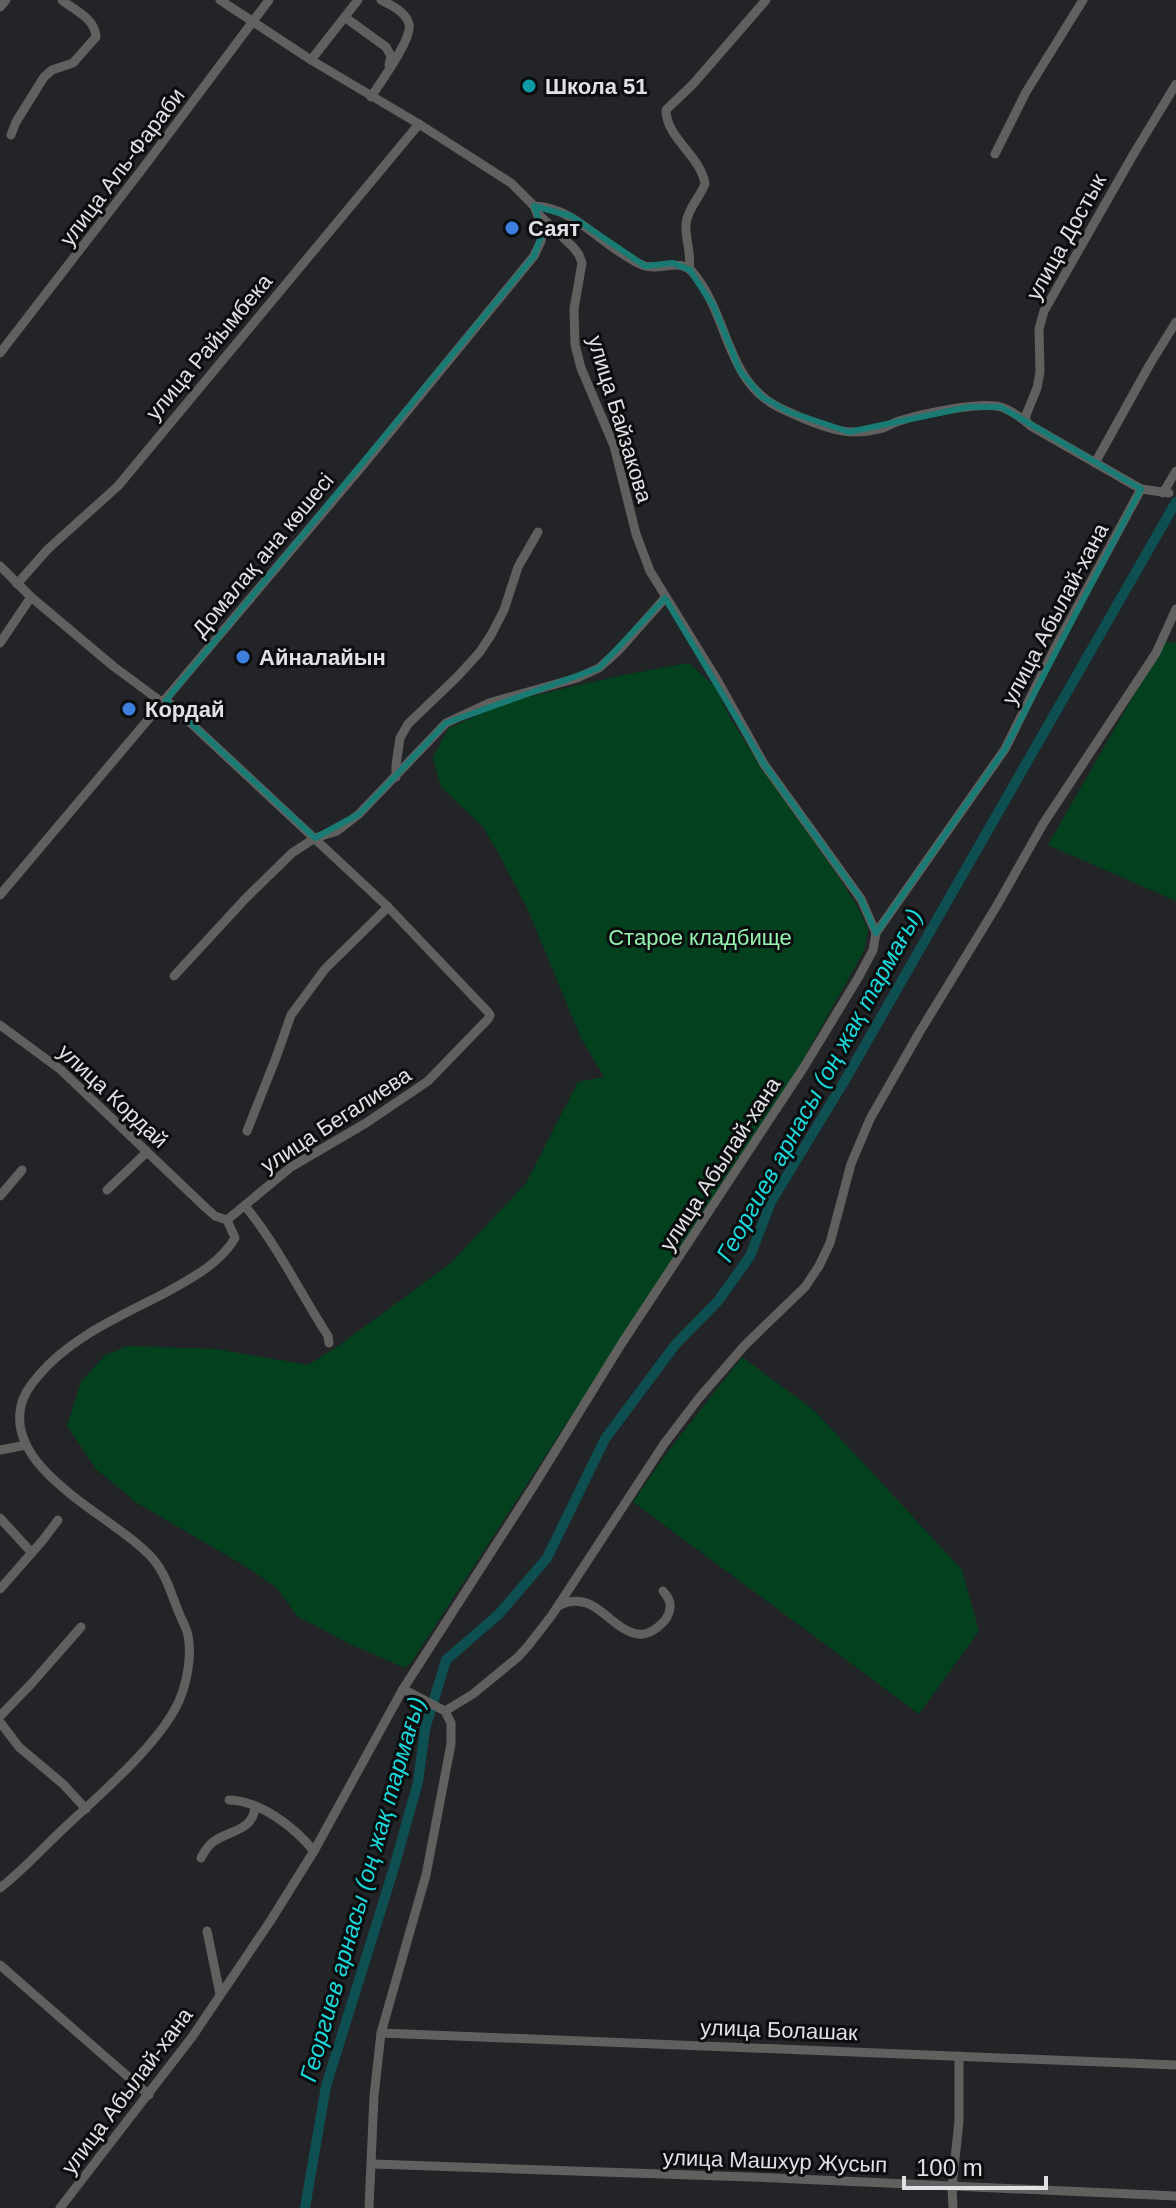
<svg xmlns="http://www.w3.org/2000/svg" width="1176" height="2208" font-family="Arial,sans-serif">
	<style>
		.green { fill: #03401e }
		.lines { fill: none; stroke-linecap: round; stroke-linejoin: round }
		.canal { stroke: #0e5051; stroke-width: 10 }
		.street { stroke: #62605f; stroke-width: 9 }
		.marked { fill: none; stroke: #197b74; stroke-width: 6; stroke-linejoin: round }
		.culture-dot { fill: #0f9aa8; stroke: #0c0d0f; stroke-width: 3 }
		.shop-dot { fill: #3f7fe0; stroke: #0c0d0f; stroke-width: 3 }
		.labels { text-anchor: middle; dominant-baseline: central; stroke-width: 6; stroke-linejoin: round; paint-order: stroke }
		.poi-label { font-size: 22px; font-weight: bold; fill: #e0e1e4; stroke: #0c0d0f; text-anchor: start }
		.street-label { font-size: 22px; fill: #e0e1e4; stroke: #0c0d0f }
		.park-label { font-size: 22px; fill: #94f4af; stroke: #0c0d0f }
		.water-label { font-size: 24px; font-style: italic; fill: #1bd8db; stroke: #0c0d0f }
	</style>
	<rect width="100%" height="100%" fill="#222427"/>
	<g class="green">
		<polygon points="1164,642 1176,643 1176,901 1048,845"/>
		<polygon points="689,663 715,687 728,714 756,759 835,871 857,906 868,929 864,951 792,1079 717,1191 411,1663 405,1668 348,1643 297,1616 277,1588 245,1566 137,1503 96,1469 67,1426 81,1382 104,1356 127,1346 216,1349 308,1365 341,1344 451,1263 526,1183 578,1082 604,1077 581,1038 528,910 498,852 482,826 441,787 433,758 448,729 503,703 618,676"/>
		<polygon points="742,1357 815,1411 962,1570 979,1631 919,1714 633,1502 666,1454"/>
	</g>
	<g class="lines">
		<polyline class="canal" points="305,2208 326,2086 393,1871 418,1782 425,1729 446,1660 499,1614 547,1558 605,1439 675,1345 718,1301 750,1256 771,1202 845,1080 1176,502"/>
		<g class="street">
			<polyline points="0,7 6,0"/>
			<polyline points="346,18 386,47 391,56 389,65"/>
			<polyline points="311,60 358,0"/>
			<path d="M371 97C380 83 413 38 409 24 406 12 391 5 381 0"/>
			<path d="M11 135 16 122 44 77 52 70 73 63 96 37C95 18 75 11 62 0"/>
			<polyline points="995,154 1026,92 1083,0"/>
			<path d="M534 206C568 207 591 233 618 251 626 256 635 263 645 266 664 271 681 256 695 275 729 318 726 380 778 407 797 416 831 432 852 432 862 432 873 431 883 428 888 426 893 423 899 421 921 414 980 401 1001 407 1013 411 1023 419 1031 426L1141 489 1169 493"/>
			<polyline points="538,214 573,247 579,255 582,263 574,309 575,345 581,368 614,446 636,534 650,571 716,678 764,764 861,899 876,933"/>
			<path d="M689 269C692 254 685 240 686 224 687 210 700 197 705 184 701 156 666 138 666 110L694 83 766 0"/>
			<polyline points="0,353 143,168 269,0"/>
			<polyline points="1026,420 1026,415 1037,388 1040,372 1039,329 1044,311 1133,155 1176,84"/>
			<polyline points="1095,463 1150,364 1176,322"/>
			<polyline points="1163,493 1176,471"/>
			<polyline points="0,566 31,597 113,666 163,703"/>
			<polyline points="17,584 48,549 118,486 419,124"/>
			<polyline points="0,643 31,597"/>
			<polyline points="396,777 396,765 400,738 408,724 457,677 479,653 491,635 504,610 518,567 538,532"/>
			<polyline points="0,895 363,465 534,256 541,241 543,231 540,221 534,206 511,183 419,124 311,60 220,0"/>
			<polyline points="174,976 246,898 292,853 315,838 337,831 359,814 446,723 489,703 577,678 599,668 618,651 665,598"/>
			<polyline points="0,1025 61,1070 206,1208 215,1216 227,1220 291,1167 366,1123 428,1081 488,1019 490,1015 488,1012 388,907 166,700"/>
			<polyline points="247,1131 277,1055 291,1015 325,969 388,907"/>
			<polyline points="107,1190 147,1152"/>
			<polyline points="0,1196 22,1170"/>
			<path d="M245 1206C278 1246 300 1293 328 1336L329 1343"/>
			<polyline points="0,1450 26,1445"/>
			<polyline points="0,1518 32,1553"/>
			<polyline points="0,1589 43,1540 58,1520"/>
			<path d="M558 1606C595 1587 609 1630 638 1634 651 1636 669 1621 670 1608 671 1601 667 1596 663 1591"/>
			<polyline points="445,1711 473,1694 518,1657 528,1646 552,1615 664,1444 699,1398 745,1345 805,1287 819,1266 830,1243 851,1164 870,1119 919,1033 996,907 1043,824 1156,653 1176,609"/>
			<polyline points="0,1716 32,1683 81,1627"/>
			<polyline points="0,1722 19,1747 63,1784 86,1809"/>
			<path d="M229 1800C261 1801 294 1827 314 1851"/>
			<path d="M201 1858C204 1852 208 1846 213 1842 229 1830 254 1831 255 1806"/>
			<path d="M0 1888C22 1871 41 1850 62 1830 97 1797 160 1744 179 1701 187 1683 192 1655 188 1636 187 1628 182 1621 179 1613 172 1596 166 1574 153 1559 118 1518 6 1473 21 1406 23 1395 31 1384 39 1375 71 1337 121 1316 165 1293 190 1279 220 1264 235 1238L227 1220"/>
			<polyline points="207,1931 220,1994"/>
			<polyline points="0,1965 149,2095"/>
			<polyline points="381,2033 1176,2065"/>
			<polyline points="373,2164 775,2178 1176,2196"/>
			<polyline points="60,2208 192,2037 271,1920 314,1851 403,1689 533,1487 622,1343 804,1067 858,978 873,950 876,933 1005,749 1054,650 1141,489"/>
			<polyline points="369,2208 374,2096 381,2033 426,1875 451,1744 451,1723 445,1711 403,1689"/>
			<polyline points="953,2208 952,2187 959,2121 959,2056"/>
		</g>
	</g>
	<path class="marked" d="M534 206 571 216 645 266 673 263 690 270 714 307 740 371 762 397 789 412 849 432 968 407H1001L1141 489 1005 749 876 933 861 899 764 764 665 598 599 668 446 723 359 814 315 838 166 700 534 256 543 231Z"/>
	<circle class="culture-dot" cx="529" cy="86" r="8"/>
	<g class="shop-dot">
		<circle cx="512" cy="228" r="8"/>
		<circle cx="243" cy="657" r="8"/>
		<circle cx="129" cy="709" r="8"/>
	</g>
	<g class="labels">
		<g class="poi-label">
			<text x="545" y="86">Школа 51</text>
			<text x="528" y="228">Саят</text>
			<text x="259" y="657">Айналайын</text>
			<text x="145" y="709">Кордай</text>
		</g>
		<g class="street-label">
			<text transform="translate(122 167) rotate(-53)">улица Аль-Фараби</text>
			<text transform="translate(1066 237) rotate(-61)">улица Достык</text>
			<text transform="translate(209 347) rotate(-50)">улица Райымбека</text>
			<text transform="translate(620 419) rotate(73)">улица Байзакова</text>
			<text transform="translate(263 555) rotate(-50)">Домалақ ана көшесі</text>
			<text transform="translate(1055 614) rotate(-62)">улица Абылай-хана</text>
			<text transform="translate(113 1096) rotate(43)">улица Кордай</text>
			<text transform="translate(336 1120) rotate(-33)">улица Бегалиева</text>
			<text transform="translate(720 1164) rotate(-57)">улица Абылай-хана</text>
			<text transform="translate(779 2030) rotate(2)">улица Болашак</text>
			<text transform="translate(127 2091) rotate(-53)">улица Абылай-хана</text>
			<text transform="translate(775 2161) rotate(2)">улица Машхур Жусып</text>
		</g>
		<g class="park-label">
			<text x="700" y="937">Старое кладбище</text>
		</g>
		<g class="water-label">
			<text transform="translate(819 1085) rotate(-61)">Георгиев арнасы (оң жақ тармағы)</text>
			<text transform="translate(362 1889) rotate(-74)">Георгиев арнасы (оң жақ тармағы)</text>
		</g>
	</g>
	<path d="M904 2176v12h142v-12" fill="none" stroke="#e0e1e4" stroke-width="4"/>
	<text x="916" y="2176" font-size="24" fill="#e0e1e4" stroke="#0c0d0f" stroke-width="6" paint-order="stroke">100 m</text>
</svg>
